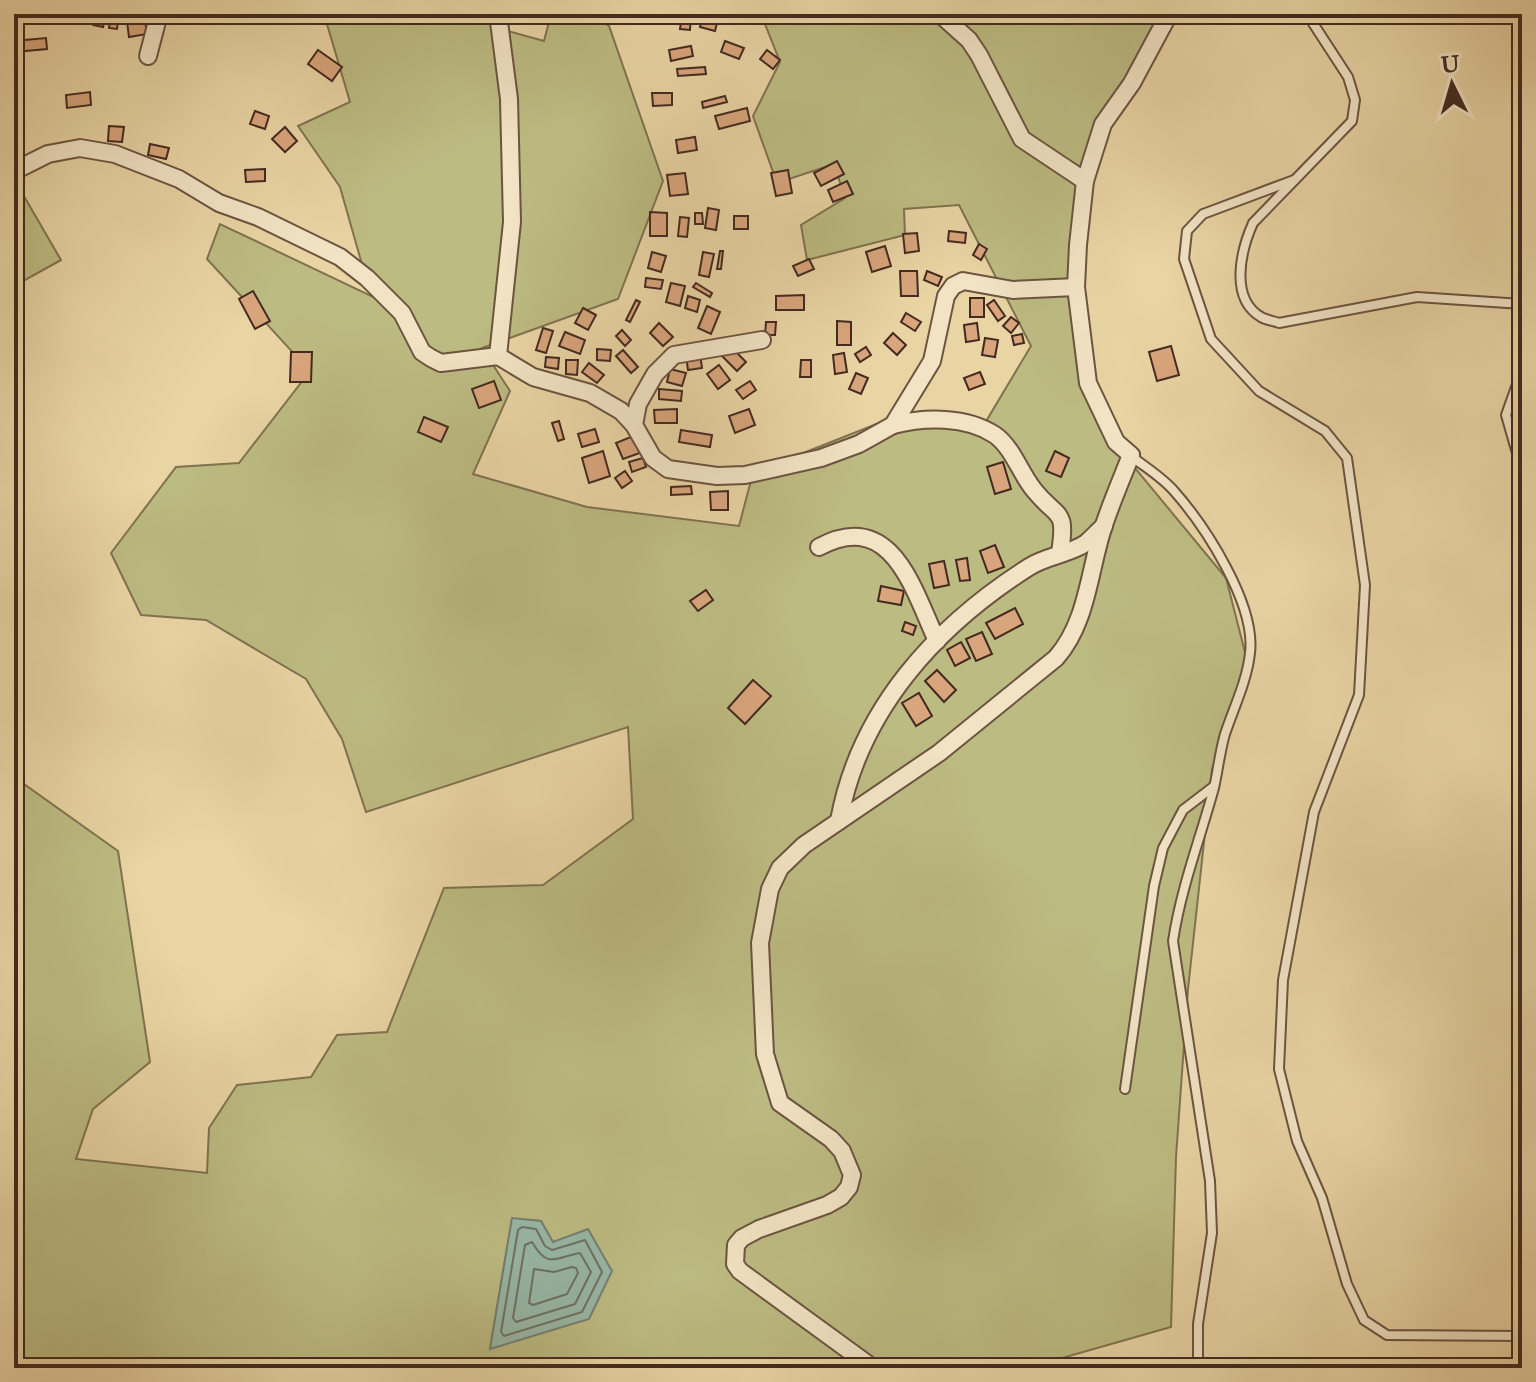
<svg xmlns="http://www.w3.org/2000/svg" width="1536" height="1382" font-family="'IM FELL Double Pica',serif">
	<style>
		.green { fill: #bcbb82; stroke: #807251; stroke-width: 2; fill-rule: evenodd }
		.water { fill: #97b8a7; stroke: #757f71; stroke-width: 2 }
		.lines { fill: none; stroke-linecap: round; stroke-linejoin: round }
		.shore { stroke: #6d7164; stroke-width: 2 }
		.building { fill: #d9a57c; stroke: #432a20; stroke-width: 2 }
		.lane-casing { stroke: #6c5441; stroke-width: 12 }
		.street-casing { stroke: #6c5441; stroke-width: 20 }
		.lane { stroke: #f1e3c4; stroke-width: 8 }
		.street { stroke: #f1e3c4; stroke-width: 16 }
	</style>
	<rect width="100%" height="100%" fill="#e9d4a4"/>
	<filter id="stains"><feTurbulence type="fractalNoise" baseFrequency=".0025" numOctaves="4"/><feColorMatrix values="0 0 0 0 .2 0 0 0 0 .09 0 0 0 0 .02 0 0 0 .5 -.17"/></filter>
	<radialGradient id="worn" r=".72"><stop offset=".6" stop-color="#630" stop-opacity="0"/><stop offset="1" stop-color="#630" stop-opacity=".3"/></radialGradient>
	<g class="green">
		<path d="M324 14H485L494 27 544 41 551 14H591L609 26 663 181 618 299 482 348 510 391 473 474 587 507 739 526 753 473 899 415 979 433 1031 346 959 205 904 209 905 235 807 260 801 225 845 198 834 164 777 183 753 116 780 62 761 14H1169L1086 168 1078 363 1111 439 1226 578 1247 660 1212 769 1188 989 1176 1157 1171 1327 1048 1362 1047 1368H14V777L118 851 150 1062 93 1109 76 1159 207 1173 209 1128 237 1085 311 1077 337 1035 387 1032 444 888 543 885 633 819 628 727 366 812 342 739 306 679 206 620 141 615 111 553 176 467 239 463 310 371 207 259 220 224 371 296 340 187 298 126 350 102ZM512 1219 541 1221 552 1243 490 1349Z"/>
		<polygon points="14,179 61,260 14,286 14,290"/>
		<polygon points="14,432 22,488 14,496"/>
	</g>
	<polygon class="water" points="512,1218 541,1221 553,1242 588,1229 612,1271 589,1319 490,1349"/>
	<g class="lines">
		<g class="shore">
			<polygon points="522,1227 536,1229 545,1246 552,1250 585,1240 602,1272 582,1312 504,1336 501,1332 518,1230"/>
			<path d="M532 1242C548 1270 556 1257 580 1253L591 1272 575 1304 516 1322 513 1318 525 1245Z"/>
			<polygon points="572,1267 576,1268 578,1273 567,1294 533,1305 529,1303 534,1269 554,1272"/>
		</g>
	</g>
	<g class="building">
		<polygon points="95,14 106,14 103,27 93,25"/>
		<polygon points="111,14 119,14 117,29 109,28"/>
		<polygon points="126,14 144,14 147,34 129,37"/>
		<polygon points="682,14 691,14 690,30 680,29"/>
		<polygon points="702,19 717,23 715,31 700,27"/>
		<polygon points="46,38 47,49 15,52 14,41"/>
		<polygon points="725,41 744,48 739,59 721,52"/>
		<polygon points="691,46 693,56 671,61 669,50"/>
		<polygon points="318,50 342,67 332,81 308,64"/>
		<polygon points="767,50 780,60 773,69 760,59"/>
		<polygon points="705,67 706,74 678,76 677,69"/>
		<polygon points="90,92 91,105 67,108 66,95"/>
		<polygon points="652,93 672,93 672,105 653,106"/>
		<polygon points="725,96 727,102 703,108 702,102"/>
		<polygon points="747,108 750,121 719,129 715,116"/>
		<polygon points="255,111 269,116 265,129 250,124"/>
		<polygon points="109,126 124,127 122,142 108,141"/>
		<polygon points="285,127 297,141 285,152 272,139"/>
		<polygon points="695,137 697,150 678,153 676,140"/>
		<polygon points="150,144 169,148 166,159 148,155"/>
		<polygon points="837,161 844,174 821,186 814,173"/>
		<polygon points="265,169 265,181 246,182 245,170"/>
		<polygon points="788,170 792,193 776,196 771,173"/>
		<polygon points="685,173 688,194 670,196 667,175"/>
		<polygon points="847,181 853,194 833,202 828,190"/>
		<polygon points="708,208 719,210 716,230 705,228"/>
		<polygon points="650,212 667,213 667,236 650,236"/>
		<polygon points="695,213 702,213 703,224 695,224"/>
		<rect x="734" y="216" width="14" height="13"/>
		<polygon points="680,217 689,218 687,237 678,236"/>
		<polygon points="949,231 966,233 965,243 948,241"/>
		<polygon points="917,233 919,251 905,253 903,234"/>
		<polygon points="979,244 987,249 981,260 973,255"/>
		<polygon points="885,246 891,266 872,272 866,252"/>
		<polygon points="720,251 723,251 721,269 717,269"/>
		<polygon points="652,252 666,256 661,272 648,268"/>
		<polygon points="703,252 714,254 709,277 699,275"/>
		<polygon points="809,259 814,269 798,276 793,266"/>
		<polygon points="900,271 917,271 918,296 901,296"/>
		<polygon points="927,271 942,277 938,286 924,280"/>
		<polygon points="646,278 663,280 661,289 645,287"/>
		<polygon points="671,283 685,286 680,306 666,302"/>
		<polygon points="696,283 712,293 710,297 693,287"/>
		<polygon points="253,291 270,321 255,329 239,299"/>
		<polygon points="804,295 804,310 776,310 776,296"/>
		<polygon points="688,296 700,300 697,312 685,308"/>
		<rect x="970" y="298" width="14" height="19"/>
		<polygon points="636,300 640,302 630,322 626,320"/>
		<polygon points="994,300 1005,316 998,321 987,305"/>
		<polygon points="707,306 720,312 711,334 698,328"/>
		<polygon points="583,308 596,315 588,330 575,323"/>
		<polygon points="906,313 921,322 915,331 901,322"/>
		<polygon points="1011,317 1019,323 1011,333 1003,326"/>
		<polygon points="837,321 851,322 851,345 837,345"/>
		<polygon points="766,322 776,322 775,335 765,335"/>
		<polygon points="659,323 673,337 663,346 650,333"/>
		<polygon points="977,323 979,340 966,342 964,325"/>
		<polygon points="543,328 553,331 546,353 536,350"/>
		<polygon points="622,330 631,340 625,346 616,336"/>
		<polygon points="565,332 585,340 580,354 559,346"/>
		<polygon points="893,333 906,345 897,355 884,343"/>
		<polygon points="1022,334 1024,343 1014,345 1012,336"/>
		<polygon points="985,338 998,340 995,357 982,355"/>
		<polygon points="730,346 746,362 737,371 721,355"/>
		<polygon points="1171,346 1179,375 1157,381 1149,352"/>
		<polygon points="866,347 871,355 860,362 855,354"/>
		<polygon points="597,349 611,350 610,361 597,360"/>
		<polygon points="623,350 638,367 631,373 616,356"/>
		<polygon points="291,352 312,352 311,382 290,382"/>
		<polygon points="844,353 847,372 835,374 833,355"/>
		<polygon points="700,354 702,368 688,370 686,356"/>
		<polygon points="546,357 559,358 558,369 545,367"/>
		<polygon points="566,360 578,360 577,375 566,374"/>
		<polygon points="801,360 811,360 811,377 800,377"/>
		<polygon points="589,363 604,375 597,383 582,372"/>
		<polygon points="719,365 730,380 718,389 707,374"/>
		<polygon points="670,369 686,373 682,386 667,382"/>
		<polygon points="980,372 985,384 969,390 964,378"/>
		<polygon points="856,373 868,378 861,394 849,389"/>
		<polygon points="494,381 501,400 479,408 472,389"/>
		<polygon points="750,381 756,390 743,399 736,390"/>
		<polygon points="659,389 682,391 681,401 659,399"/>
		<polygon points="677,409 677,423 655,423 654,410"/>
		<polygon points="749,409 755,425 735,433 729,416"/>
		<polygon points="424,417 448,427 441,442 418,432"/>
		<polygon points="559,421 564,439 558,441 552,423"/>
		<polygon points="595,429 599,442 582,447 578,434"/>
		<polygon points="681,430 712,435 710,447 679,442"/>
		<polygon points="633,436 640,453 623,459 616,443"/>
		<polygon points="603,451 610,476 589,483 582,458"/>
		<polygon points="1055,451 1069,458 1061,477 1046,471"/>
		<polygon points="643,458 646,467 632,472 629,462"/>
		<polygon points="1003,462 1011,489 995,494 987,467"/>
		<polygon points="625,471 632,481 622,488 615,478"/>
		<polygon points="691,486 692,494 671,495 671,487"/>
		<polygon points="728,491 728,510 711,510 710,492"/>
		<polygon points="995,545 1004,567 988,573 980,551"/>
		<polygon points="967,558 970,580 960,581 956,560"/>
		<polygon points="944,561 949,585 934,588 929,564"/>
		<polygon points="881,586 904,591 901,605 878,601"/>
		<polygon points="706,590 713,600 698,611 690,601"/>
		<polygon points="1015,608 1023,624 995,639 986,623"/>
		<polygon points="905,622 916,626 913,635 902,631"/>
		<polygon points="982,632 992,654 976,661 966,639"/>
		<polygon points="961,642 970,658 955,666 947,650"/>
		<polygon points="937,670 956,690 944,702 925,681"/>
		<polygon points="753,680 771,696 745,724 728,708"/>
		<polygon points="919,693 932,716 916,726 902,703"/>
	</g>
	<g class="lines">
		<defs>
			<g id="lane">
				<path d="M1307 14 1348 77 1355 100 1352 121 1253 223C1241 250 1229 298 1261 317 1266 320 1274 321 1279 323L1417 297 1522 304"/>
				<polyline points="1294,180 1203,214 1187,231 1184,259 1211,339 1259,391 1325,431 1347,458 1365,585 1359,695 1314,812 1283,980 1279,1069 1297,1141 1322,1198 1347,1284 1364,1320 1387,1335 1522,1336"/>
				<polyline points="1522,370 1506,415 1516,450 1522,459"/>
				<path d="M1131 456C1145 467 1162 477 1174 491 1205 526 1256 604 1250 653 1247 681 1234 707 1225 734 1220 751 1218 770 1214 788 1200 839 1181 888 1173 941L1210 1181 1212 1233 1198 1324V1368"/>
				<polyline points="1125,1089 1154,886 1163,848 1183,810 1213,787"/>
			</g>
			<g id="street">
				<polyline points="498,14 509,99 512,222 498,356"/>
				<polyline points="940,14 969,40 979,55 1022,139 1085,181"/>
				<polyline points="148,56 159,14"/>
				<polyline points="14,171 48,154 80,148 115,154 179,179 219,203 258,217 340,257 367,278 402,313 422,352 431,358 441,363 498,356 533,377 590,393 621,411 634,425 653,458 668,469 717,476 745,475 821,458 859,444 893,425 932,361 946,296 953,286 963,281 1013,290 1076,287"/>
				<polyline points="634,425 638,404 655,374 674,355 762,340"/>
				<path d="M893 425C925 417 966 416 995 435 1013 448 1020 473 1034 490 1058 520 1067 507 1060 553"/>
				<path d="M819 547C892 508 913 589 937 641"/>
				<path d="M839 821C859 710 936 626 1029 567 1046 556 1070 554 1086 543 1092 538 1098 531 1104 526"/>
				<path d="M873 1368 740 1271 735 1264 736 1245 742 1238 759 1229 827 1205 841 1197 849 1187 852 1175 842 1151 831 1139 780 1103 765 1054 760 943 770 889 780 868 804 845 939 753 1056 658C1088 622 1089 569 1104 525 1112 501 1122 478 1131 455L1116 442 1088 383 1076 287 1078 245 1085 181 1103 124 1132 83 1169 14"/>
			</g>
		</defs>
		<use href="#lane" class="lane-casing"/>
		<use href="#street" class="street-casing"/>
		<use href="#lane" class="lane"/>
		<use href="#street" class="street"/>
	</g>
	<rect width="1536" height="1382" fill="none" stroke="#e9d4a4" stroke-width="48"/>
	<rect x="16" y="16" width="1504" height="1350" fill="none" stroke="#432a20" stroke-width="4"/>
	<rect x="24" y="24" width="1488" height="1334" fill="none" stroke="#432a20" stroke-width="2"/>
	<g transform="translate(1452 84) rotate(355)" stroke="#f1e3c4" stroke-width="6" paint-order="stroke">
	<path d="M0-6L14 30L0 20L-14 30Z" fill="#432a20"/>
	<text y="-12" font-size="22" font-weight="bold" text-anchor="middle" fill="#432a20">U</text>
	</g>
	<rect width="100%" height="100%" filter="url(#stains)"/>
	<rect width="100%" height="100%" fill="url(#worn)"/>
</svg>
